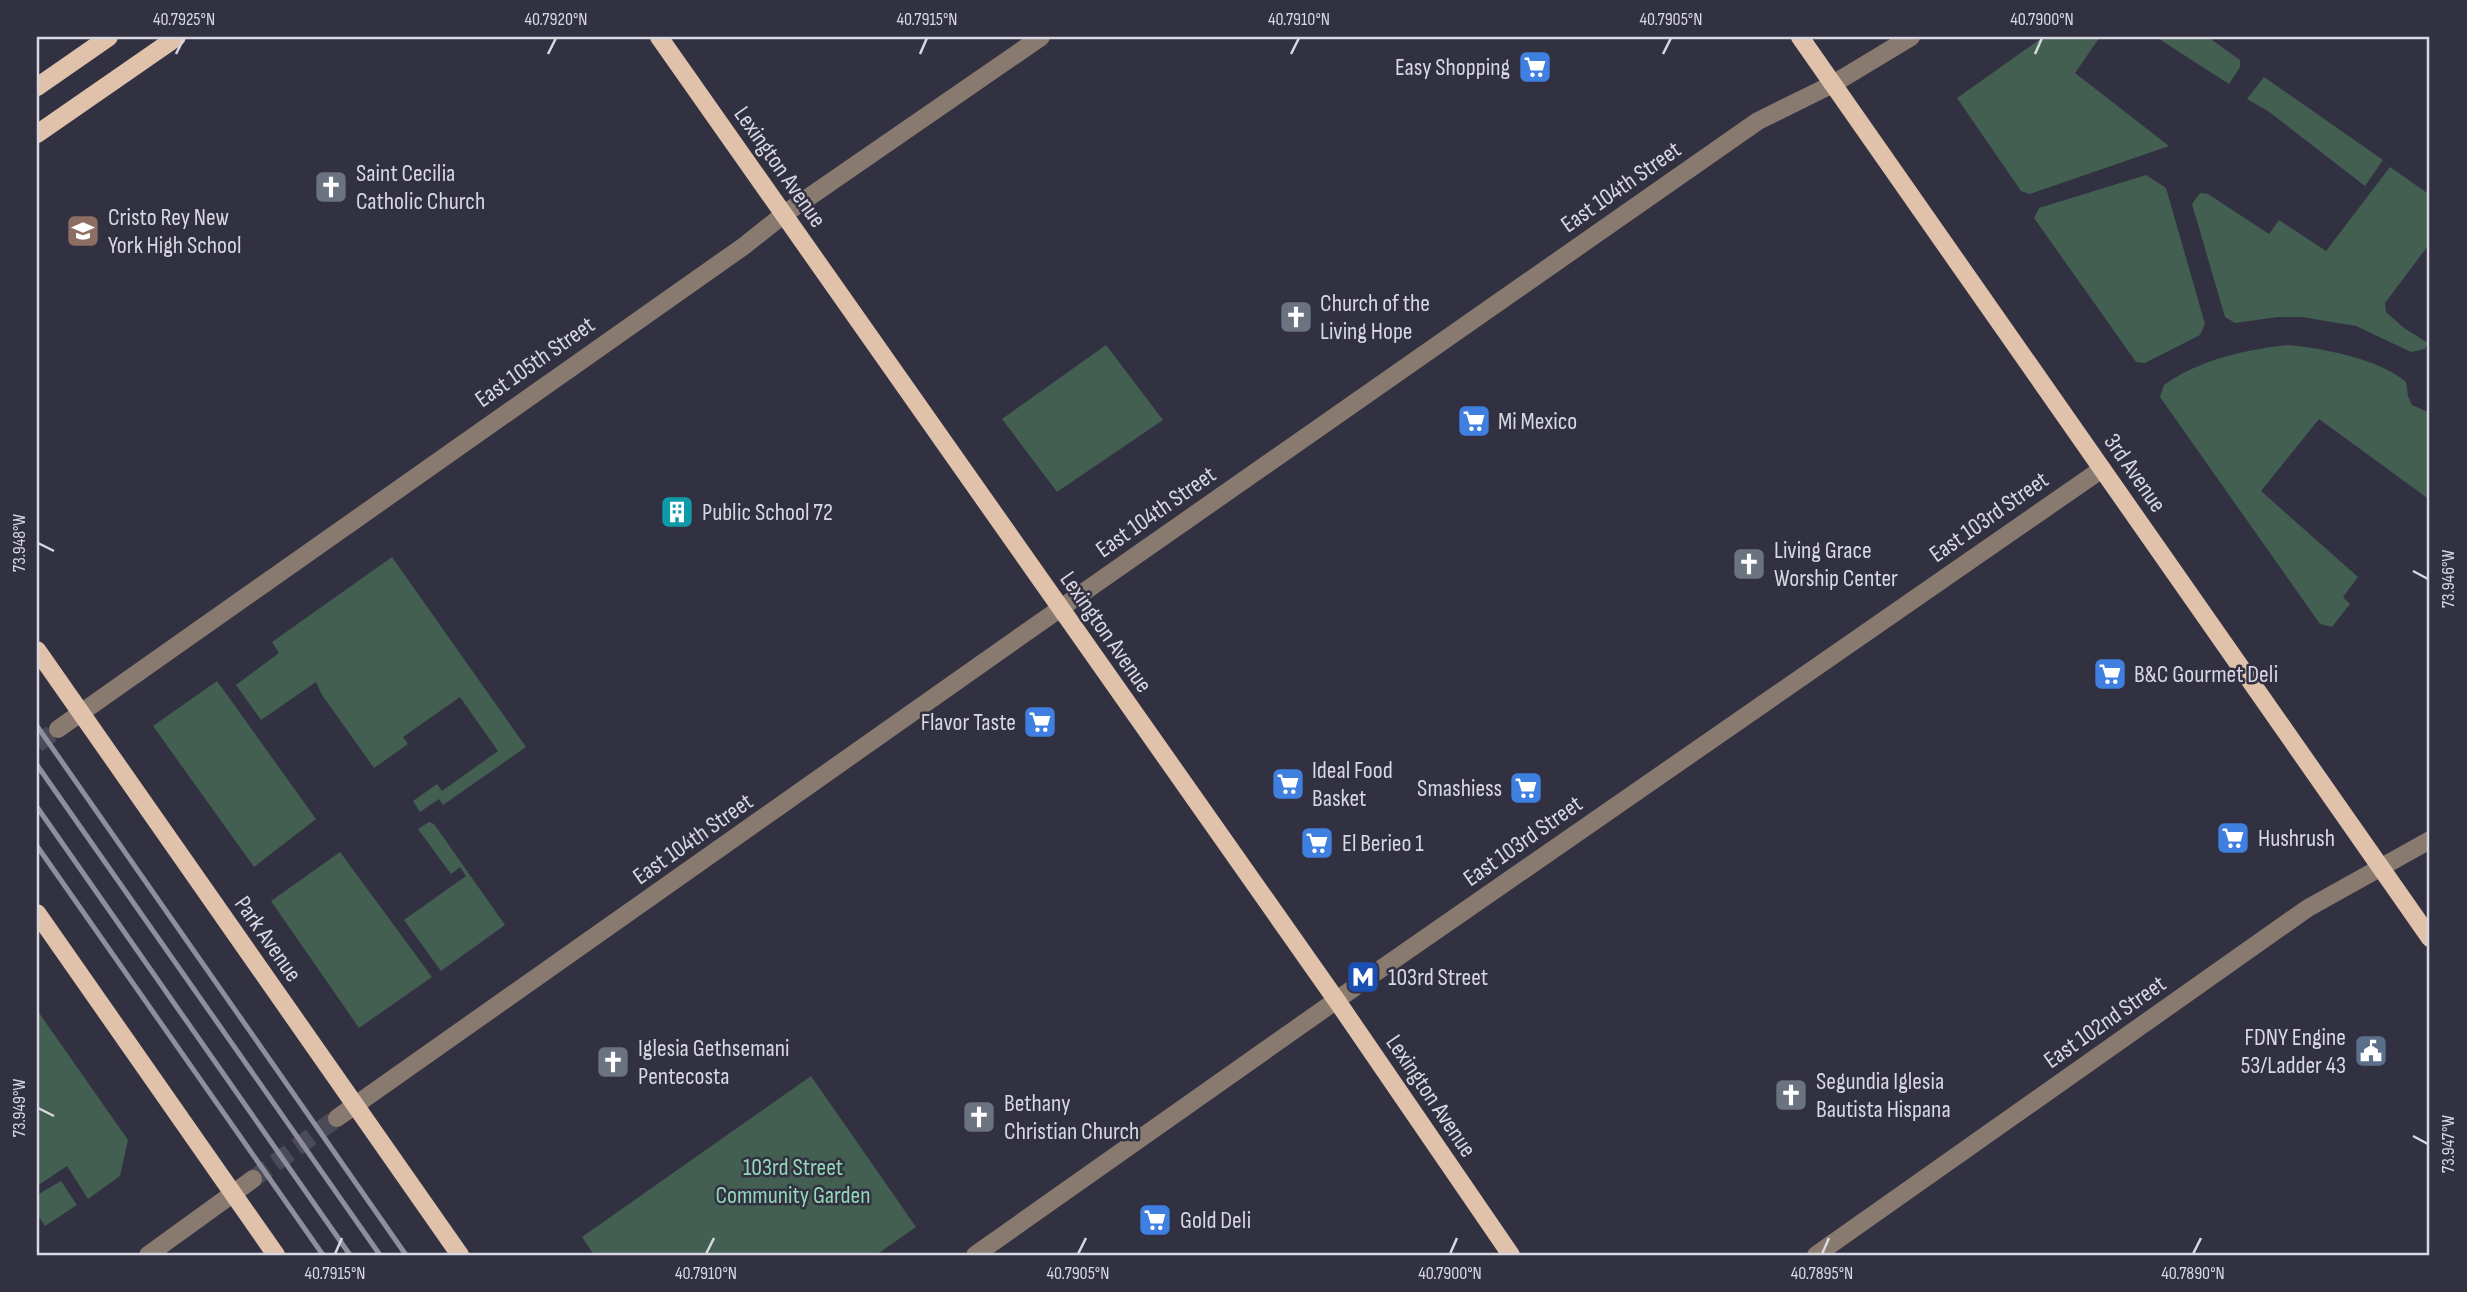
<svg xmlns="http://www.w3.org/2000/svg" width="2467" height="1292" font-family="'Sofia Sans Condensed',sans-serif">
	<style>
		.green { fill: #425f51 }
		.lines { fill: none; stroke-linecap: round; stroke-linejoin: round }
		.minor-tunnel { stroke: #4b4a59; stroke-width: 18; stroke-dasharray: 18 9; stroke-linecap: butt }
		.minor { stroke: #897a6f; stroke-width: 18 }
		.major { stroke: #e0c1aa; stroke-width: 18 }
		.rail { stroke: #8f8e9b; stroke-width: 5 }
		.ticks { fill: none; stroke: #d8d8e2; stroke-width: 2.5 }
		.labels { text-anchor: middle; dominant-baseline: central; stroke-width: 5; stroke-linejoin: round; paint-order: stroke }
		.poi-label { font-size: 24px; fill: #d8d8e2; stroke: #323141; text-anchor: start }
		.street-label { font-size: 24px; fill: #d8d8e2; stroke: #323141 }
		.park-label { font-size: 24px; fill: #92d8b6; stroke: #323141 }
		.neatline { fill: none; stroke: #d8d8e2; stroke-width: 2.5 }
		.ticks-label { font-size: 18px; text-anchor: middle; fill: #d8d8e2 }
	</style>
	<rect width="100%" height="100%" fill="#323141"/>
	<g class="green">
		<polygon points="2043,37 2100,37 2075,73 2169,146 2030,194 2021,191 1957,98"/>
		<polygon points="2156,37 2208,37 2240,60 2240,67 2229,84"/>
		<polygon points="2264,77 2383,160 2365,186 2268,111 2247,99"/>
		<polygon points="2390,167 2430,195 2430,243 2385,303 2386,312 2404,328 2428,343 2425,349 2411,352 2356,326 2302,317 2278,317 2235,323 2225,317 2192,204 2200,193 2208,194 2269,234 2279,220 2326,251"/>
		<polygon points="2146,175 2166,188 2205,324 2200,335 2145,363 2136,362 2034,218 2039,208"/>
		<polygon points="1106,345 1163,420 1057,492 1002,419"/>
		<path d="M2288 345C2321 348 2380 359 2406 382L2408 396 2412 405 2430 413V500L2319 419 2261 491 2358 577 2343 597 2350 604 2332 627 2320 624 2160 397 2164 385C2201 359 2244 350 2288 345Z"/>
		<polygon points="392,557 526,747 443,805 439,799 420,812 413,801 437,784 442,791 498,751 460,697 403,737 408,744 374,768 322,695 316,682 261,720 236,685 279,653 272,642"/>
		<polygon points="217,681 316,819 254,867 153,726"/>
		<polygon points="429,822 434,824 505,925 441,971 404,920 466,876 460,867 451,874 418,829"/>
		<polygon points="340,852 432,977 359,1028 271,901"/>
		<polygon points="37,1010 128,1140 120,1176 88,1199 67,1166 37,1186"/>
		<polygon points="811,1076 916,1227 876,1255 594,1255 582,1237"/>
		<polygon points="61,1181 77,1205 45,1226 37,1214 37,1195"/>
	</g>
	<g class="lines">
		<g class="minor-tunnel">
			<polyline points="37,744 58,729"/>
			<polyline points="253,1179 337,1118"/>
		</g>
		<g class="minor">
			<polyline points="58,729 744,246 783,215 1041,37"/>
			<polyline points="337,1118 1018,638 1758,121 1833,84 1911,37"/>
			<polyline points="148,1255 253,1179"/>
			<polyline points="975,1255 1375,973 2102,469"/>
			<polyline points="1816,1255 2308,908 2430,840"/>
		</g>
		<g class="major">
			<polyline points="659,37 1337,1001 1511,1255"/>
			<polyline points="1800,37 2430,938"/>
			<polyline points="37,87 109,37"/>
			<polyline points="37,134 177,37"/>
			<polyline points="37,650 460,1255"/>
			<polyline points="37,913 276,1255"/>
		</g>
		<g class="rail">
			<polyline points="37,726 406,1255"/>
			<polyline points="37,765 380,1255"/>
			<polyline points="37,807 350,1255"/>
			<polyline points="37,846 323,1255"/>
		</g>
	</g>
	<path class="ticks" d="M176 54 184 38M548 54 556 38M920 54 927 38M1291 54 1299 38M1663 54 1671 38M2035 54 2042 38M38 543 54 551M2413 571 2428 579M38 1108 54 1116M2413 1136 2428 1144M335 1254 342 1238M706 1254 714 1238M1078 1254 1086 1238M1450 1254 1457 1238M1822 1254 1829 1238M2193 1254 2201 1238"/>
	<defs>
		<symbol id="supermarket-square" viewBox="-11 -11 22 22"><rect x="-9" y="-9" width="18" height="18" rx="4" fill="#3f7fe0" stroke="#323141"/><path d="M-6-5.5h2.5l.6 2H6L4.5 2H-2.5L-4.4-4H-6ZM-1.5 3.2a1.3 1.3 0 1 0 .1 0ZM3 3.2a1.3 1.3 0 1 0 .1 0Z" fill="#fff"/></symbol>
		<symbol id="church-square" viewBox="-11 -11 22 22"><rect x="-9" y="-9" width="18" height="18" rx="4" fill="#6b7280" stroke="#323141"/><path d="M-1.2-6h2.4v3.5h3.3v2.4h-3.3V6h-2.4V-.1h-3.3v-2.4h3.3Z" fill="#fff"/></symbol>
		<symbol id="school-square" viewBox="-11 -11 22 22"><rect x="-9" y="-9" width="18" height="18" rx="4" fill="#8d6e63" stroke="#323141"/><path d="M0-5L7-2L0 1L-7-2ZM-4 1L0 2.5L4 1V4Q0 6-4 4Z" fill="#fff"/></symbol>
		<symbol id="building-square" viewBox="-11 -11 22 22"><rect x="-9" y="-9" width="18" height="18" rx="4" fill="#0f9aa8" stroke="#323141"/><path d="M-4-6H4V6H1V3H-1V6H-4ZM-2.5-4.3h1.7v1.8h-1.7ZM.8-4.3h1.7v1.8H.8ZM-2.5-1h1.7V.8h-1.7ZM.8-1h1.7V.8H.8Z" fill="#fff"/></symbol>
		<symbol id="metro-square" viewBox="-11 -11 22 22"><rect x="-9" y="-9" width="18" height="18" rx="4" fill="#1a4fb4" stroke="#323141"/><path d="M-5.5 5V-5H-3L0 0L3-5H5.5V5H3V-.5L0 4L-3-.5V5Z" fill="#fff"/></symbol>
		<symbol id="civic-square" viewBox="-11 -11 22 22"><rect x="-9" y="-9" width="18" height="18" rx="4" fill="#5c6f8a" stroke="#323141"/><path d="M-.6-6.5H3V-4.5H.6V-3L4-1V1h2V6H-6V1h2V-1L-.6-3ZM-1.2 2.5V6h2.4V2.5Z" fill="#fff"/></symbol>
	</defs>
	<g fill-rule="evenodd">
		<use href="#supermarket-square" x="1516" y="48" width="38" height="38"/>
		<use href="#church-square" x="312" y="168" width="38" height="38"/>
		<use href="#school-square" x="64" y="212" width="38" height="38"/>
		<use href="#church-square" x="1277" y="298" width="38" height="38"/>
		<use href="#supermarket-square" x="1455" y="402" width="38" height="38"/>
		<use href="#building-square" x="658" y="493" width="38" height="38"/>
		<use href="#church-square" x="1730" y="545" width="38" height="38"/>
		<use href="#supermarket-square" x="2091" y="655" width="38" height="38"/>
		<use href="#supermarket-square" x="1021" y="703" width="38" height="38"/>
		<use href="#supermarket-square" x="1269" y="765" width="38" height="38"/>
		<use href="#supermarket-square" x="1507" y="769" width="38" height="38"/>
		<use href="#supermarket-square" x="2214" y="819" width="38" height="38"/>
		<use href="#supermarket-square" x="1298" y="824" width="38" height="38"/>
		<use href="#metro-square" x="1344" y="958" width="38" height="38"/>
		<use href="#civic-square" x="2352" y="1032" width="38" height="38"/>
		<use href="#church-square" x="594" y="1043" width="38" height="38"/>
		<use href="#church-square" x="1772" y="1076" width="38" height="38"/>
		<use href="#church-square" x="960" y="1098" width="38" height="38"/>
		<use href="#supermarket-square" x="1136" y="1201" width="38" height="38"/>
	</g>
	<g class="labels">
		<g class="poi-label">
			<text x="1510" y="67" text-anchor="end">Easy Shopping</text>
			<text x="356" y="173">Saint Cecilia<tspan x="356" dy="28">Catholic Church</tspan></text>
			<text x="108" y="217">Cristo Rey New<tspan x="108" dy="28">York High School</tspan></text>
			<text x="1320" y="303">Church of the<tspan x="1320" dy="28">Living Hope</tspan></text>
			<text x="1498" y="421">Mi Mexico</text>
			<text x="702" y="512">Public School 72</text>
			<text x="1774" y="550">Living Grace<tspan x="1774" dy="28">Worship Center</tspan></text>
			<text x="2134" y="674">B&amp;C Gourmet Deli</text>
			<text x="1016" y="722" text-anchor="end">Flavor Taste</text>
			<text x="1312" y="770">Ideal Food<tspan x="1312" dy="28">Basket</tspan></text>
			<text x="1502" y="788" text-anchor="end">Smashiess</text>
			<text x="2258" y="838">Hushrush</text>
			<text x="1342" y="843">El Berieo 1</text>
			<text x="1388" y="977">103rd Street</text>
			<text x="2346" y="1037" text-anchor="end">FDNY Engine<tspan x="2346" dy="28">53/Ladder 43</tspan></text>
			<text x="638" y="1048">Iglesia Gethsemani<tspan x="638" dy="28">Pentecosta</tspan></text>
			<text x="1816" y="1081">Segundia Iglesia<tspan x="1816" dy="28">Bautista Hispana</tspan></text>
			<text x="1004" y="1103">Bethany<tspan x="1004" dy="28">Christian Church</tspan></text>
			<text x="1180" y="1220">Gold Deli</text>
		</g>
		<g class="street-label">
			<text transform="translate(780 167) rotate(55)">Lexington Avenue</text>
			<text transform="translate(1621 187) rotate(-35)">East 104th Street</text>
			<text transform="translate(535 362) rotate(-35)">East 105th Street</text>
			<text transform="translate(2135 473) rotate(55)">3rd Avenue</text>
			<text transform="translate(1156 512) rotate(-35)">East 104th Street</text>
			<text transform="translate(1989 517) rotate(-35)">East 103rd Street</text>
			<text transform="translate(1106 632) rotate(55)">Lexington Avenue</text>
			<text transform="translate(693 839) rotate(-35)">East 104th Street</text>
			<text transform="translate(1523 841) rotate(-35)">East 103rd Street</text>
			<text transform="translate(268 939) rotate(55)">Park Avenue</text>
			<text transform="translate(2105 1022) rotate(-35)">East 102nd Street</text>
			<text transform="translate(1431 1096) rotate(56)">Lexington Avenue</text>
		</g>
		<g class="park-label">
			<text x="793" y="1167">103rd Street<tspan x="793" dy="28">Community Garden</tspan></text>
		</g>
	</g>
	<rect width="2467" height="1292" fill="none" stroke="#323141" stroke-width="77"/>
	<rect x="38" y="38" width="2390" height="1216" class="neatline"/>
	<g class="ticks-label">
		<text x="184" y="25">40.7925°N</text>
		<text x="556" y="25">40.7920°N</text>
		<text x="927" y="25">40.7915°N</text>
		<text x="1299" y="25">40.7910°N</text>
		<text x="1671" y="25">40.7905°N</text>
		<text x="2042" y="25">40.7900°N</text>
		<text transform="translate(19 543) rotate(-90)" y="6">73.948°W</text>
		<text transform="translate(2448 579) rotate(-90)" y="6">73.946°W</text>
		<text transform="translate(19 1108) rotate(-90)" y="6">73.949°W</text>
		<text transform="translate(2448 1144) rotate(-90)" y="6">73.947°W</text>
		<text x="335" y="1279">40.7915°N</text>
		<text x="706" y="1279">40.7910°N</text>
		<text x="1078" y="1279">40.7905°N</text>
		<text x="1450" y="1279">40.7900°N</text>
		<text x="1822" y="1279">40.7895°N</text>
		<text x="2193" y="1279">40.7890°N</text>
	</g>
</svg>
